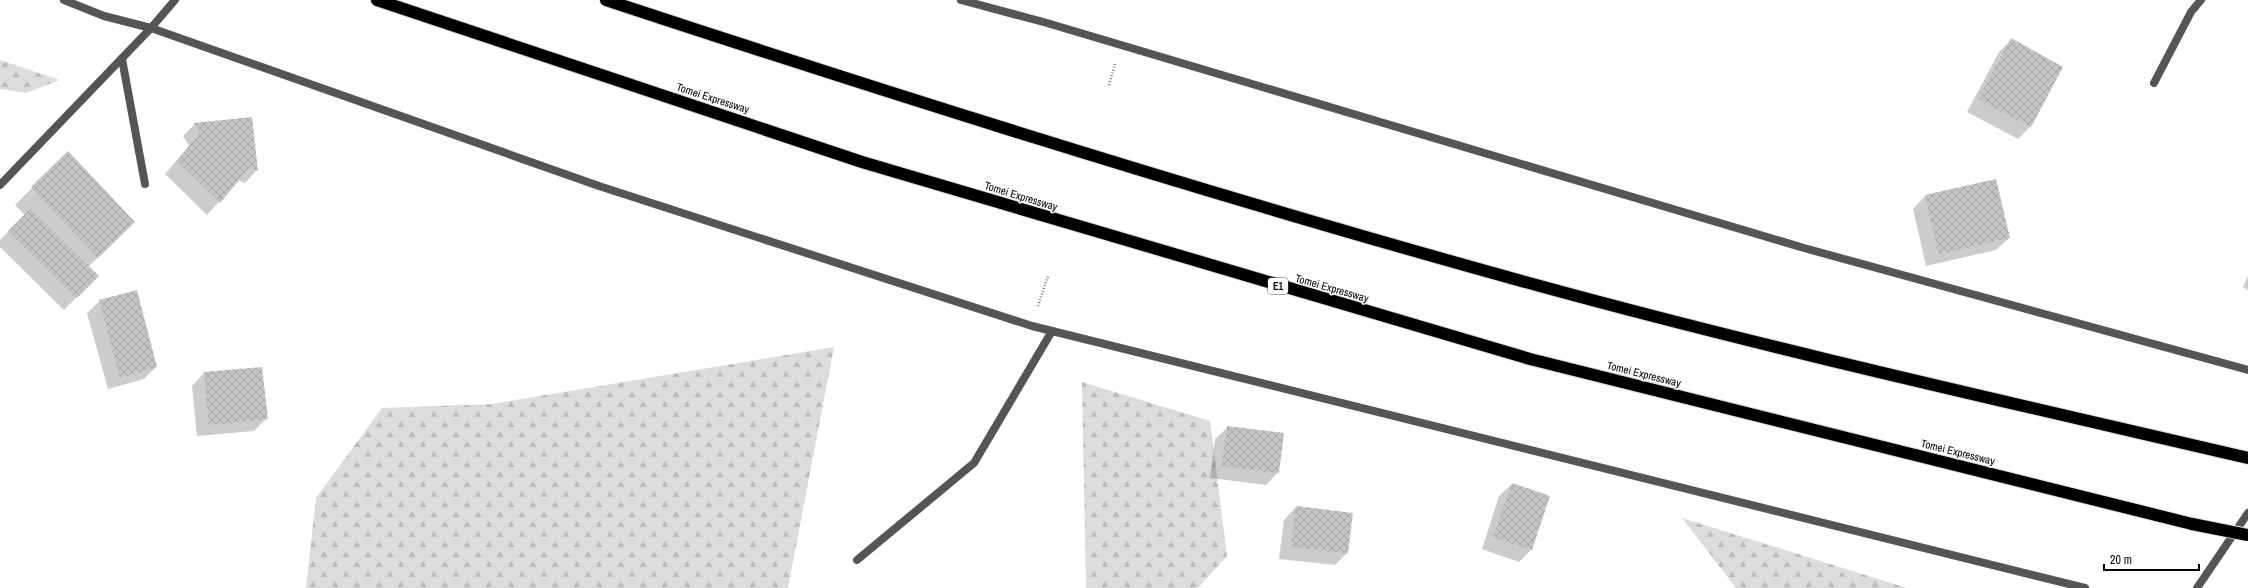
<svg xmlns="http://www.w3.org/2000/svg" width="2248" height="588" font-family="'Archivo Narrow',sans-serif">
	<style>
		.forest { fill: url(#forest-firs) }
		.shadow { fill: #0003 }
		.building { fill: url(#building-cross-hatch) }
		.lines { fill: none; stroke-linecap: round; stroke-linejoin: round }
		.motorway-casing { stroke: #dbdbdb; stroke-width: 14 }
		.path { stroke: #777; stroke-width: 2.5; stroke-dasharray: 1 2; stroke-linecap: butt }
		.minor { stroke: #555; stroke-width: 8 }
		.tertiary { stroke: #555; stroke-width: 8 }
		.motorway { stroke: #000; stroke-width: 12 }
		.motorway-bridge-casing { stroke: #dbdbdb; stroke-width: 14; stroke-linecap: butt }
		.motorway-bridge { stroke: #000; stroke-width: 12 }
		.labels { text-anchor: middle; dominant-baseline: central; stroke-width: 3; stroke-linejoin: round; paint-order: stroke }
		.shield { fill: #fff; stroke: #4c4c4c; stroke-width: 1 }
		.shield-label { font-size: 10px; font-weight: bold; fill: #000 }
		.street-label { font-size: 11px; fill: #000; stroke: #fff }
	</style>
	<defs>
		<pattern id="forest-firs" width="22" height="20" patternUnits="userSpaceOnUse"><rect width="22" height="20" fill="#dcdcdc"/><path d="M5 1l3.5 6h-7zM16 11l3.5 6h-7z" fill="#bbb"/></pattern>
		<pattern id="building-cross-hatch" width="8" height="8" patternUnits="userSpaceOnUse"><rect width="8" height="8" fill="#c4c4c4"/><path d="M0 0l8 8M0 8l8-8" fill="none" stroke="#a7a7a7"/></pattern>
	</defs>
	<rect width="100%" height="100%" fill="#fff"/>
	<g class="forest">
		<polygon points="0,60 60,80 26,93 0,89"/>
		<polygon points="834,347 788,588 306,588 316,498 382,408 492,404"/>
		<polygon points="1082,382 1210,421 1227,556 1198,588 1086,588"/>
		<polygon points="1682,518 1907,588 1736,588"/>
	</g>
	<g class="shadow">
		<polygon points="2011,40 2030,127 2018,139 1967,112 1999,52"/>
		<polygon points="195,124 257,170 245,183 238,180 207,215 165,174 189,146 183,136"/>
		<polygon points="32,188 117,239 88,267 97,276 64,310 0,247 0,240 25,215 15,205"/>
		<polygon points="1925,196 2009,238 1996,250 1926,266 1913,209"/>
		<polygon points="2248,276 2248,290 2243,287"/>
		<polygon points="100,301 156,367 144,379 108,389 87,313"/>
		<polygon points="204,373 267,418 254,431 197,436 192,386"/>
		<polygon points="1228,427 1278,472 1266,485 1210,478 1215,439"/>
		<polygon points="1512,484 1531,550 1519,562 1482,549 1499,496"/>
		<polygon points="1296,507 1352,514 1347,553 1335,565 1279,559 1284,520"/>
	</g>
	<g class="building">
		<polygon points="2011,38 2063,67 2031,127 1978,99"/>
		<polygon points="252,117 258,171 249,168 220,203 177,161 200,133 194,123"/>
		<polygon points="68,151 135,222 98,258 31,187"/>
		<polygon points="1996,179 2010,238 1939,254 1925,195"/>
		<polygon points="30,209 99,276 77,298 8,231"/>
		<polygon points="137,290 157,367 120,378 99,300"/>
		<polygon points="262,367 268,419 209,425 204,372"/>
		<polygon points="1227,426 1284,433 1279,473 1222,466"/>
		<polygon points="1512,483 1550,496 1532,550 1493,537"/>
		<polygon points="1296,506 1353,513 1348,553 1291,547"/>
	</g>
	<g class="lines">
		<defs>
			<g id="motorway">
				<polyline points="377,0 862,162 1530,359 2192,524"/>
				<path d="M606 0C915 102 1226 200 1540 286 1774 350 2012 403 2248 458"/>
			</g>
		</defs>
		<use href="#motorway" class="motorway-casing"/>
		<g class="path">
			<polyline points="1109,85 1115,64"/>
			<polyline points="1038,306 1048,276"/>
		</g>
		<g class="minor">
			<polyline points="961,0 1047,23 1804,248 2248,370"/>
			<polyline points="151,28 175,0"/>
			<polyline points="122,59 145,184"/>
			<polyline points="2154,83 2191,12 2201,0"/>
			<polyline points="857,560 974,463 1052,331"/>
		</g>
		<g class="tertiary">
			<polyline points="64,0 104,16 151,28 599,186 1032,326 2085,588"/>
			<polyline points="0,185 151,28"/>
			<polyline points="2197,588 2248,513"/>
		</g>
		<use href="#motorway" class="motorway"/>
		<defs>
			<polyline id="motorway-bridge" points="2192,524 2248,535"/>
		</defs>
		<use href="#motorway-bridge" class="motorway-bridge-casing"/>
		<use href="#motorway-bridge" class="motorway-bridge"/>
	</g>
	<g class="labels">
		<rect class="shield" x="1268" y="278" width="20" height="16" rx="3"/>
		<g class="shield-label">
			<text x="1278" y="286">E1</text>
		</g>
		<g class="street-label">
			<text transform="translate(713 98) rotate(18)">Tomei Expressway</text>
			<text transform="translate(1021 196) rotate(17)">Tomei Expressway</text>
			<text transform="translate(1332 288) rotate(16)">Tomei Expressway</text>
			<text transform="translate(1644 374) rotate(14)">Tomei Expressway</text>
			<text transform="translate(1958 452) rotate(14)">Tomei Expressway</text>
		</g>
	</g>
	<path d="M2104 564v6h95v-6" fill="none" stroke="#000000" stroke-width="2"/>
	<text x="2110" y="564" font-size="12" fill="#000000" stroke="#ffffff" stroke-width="3" paint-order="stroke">20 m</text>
</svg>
